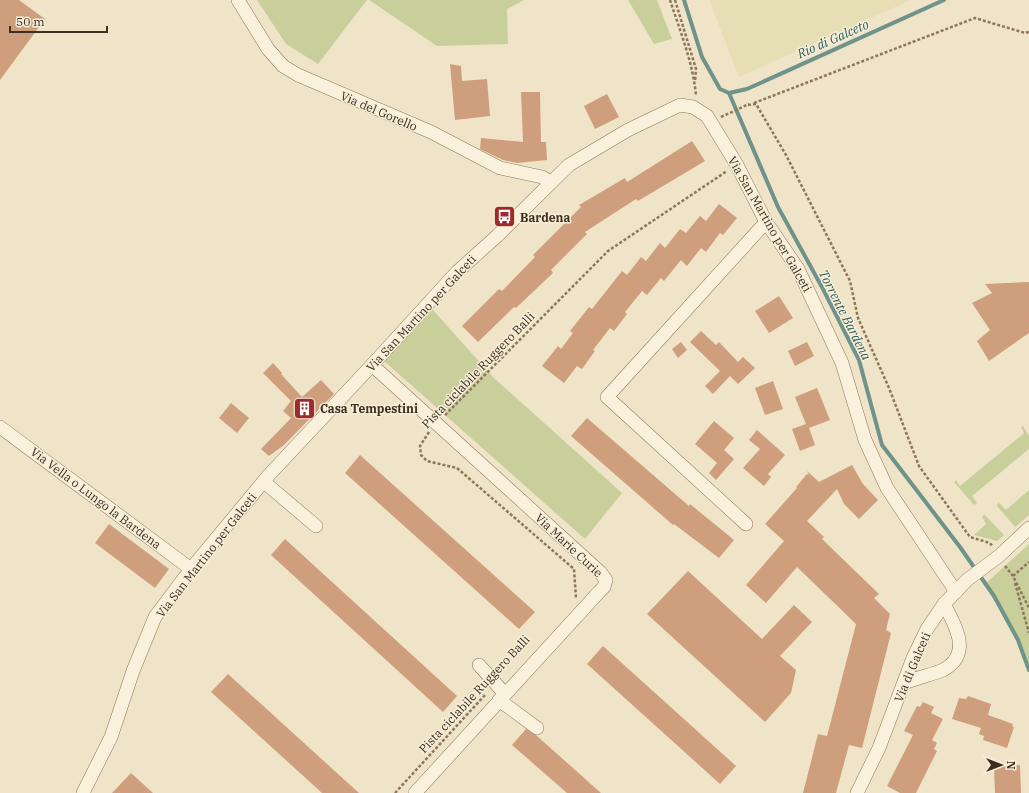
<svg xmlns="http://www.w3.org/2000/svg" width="1029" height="793" font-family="'IBM Plex Serif',serif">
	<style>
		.farmland { fill: #e6deb5 }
		.green { fill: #c9cf9b }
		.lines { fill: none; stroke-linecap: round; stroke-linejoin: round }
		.stream { stroke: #6f938a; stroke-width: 4 }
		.building { fill: #cf9f7d }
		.minor-casing { stroke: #8d765c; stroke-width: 14 }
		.path { stroke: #8d765c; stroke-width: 2.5; stroke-dasharray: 3 2; stroke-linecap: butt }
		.minor { stroke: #faf1dc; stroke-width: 13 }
		.labels { text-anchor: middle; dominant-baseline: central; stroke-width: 3; stroke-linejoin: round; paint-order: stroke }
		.street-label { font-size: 12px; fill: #3d2e20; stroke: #f7eed8 }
		.poi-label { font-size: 12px; font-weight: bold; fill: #3d2e20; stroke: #f7eed8; text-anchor: start }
		.water-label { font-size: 13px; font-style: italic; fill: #2f5d5a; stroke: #f7eed8 }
	</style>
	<rect width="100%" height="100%" fill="#f0e4c8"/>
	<polygon class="farmland" points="709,0 911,0 739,77"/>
	<g class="green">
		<polygon points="257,0 367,0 318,64 286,44"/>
		<polygon points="369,0 524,0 507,9 508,44 437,46"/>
		<polygon points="628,0 657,0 672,39 654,44"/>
		<polygon points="432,309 494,378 622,493 585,539 384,361"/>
		<polygon points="1023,426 1029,436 1029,449 972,496 977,503 974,505 954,482 956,480 960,486 1024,433 1021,427"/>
		<polygon points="1029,490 1029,515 1015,527 997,506 998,502 1006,510"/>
		<polygon points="984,514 1004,535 997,541 974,535 986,524 982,517"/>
		<polygon points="1029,544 1029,670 1018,640 986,583"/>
	</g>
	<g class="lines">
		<g class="stream">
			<polyline points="684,0 702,57 720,89 729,93 778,207 823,289 859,360 882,445 960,547 994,596 1018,640 1029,670"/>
			<polyline points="729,93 747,89 944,0"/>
		</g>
	</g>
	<g class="building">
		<polygon points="0,0 19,0 45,19 0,80"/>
		<polygon points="450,64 461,66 462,81 487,79 490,116 455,120"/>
		<polygon points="521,92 540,92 541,142 546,142 547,160 517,163 503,160 480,149 481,138 523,142"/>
		<polygon points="607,94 619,117 595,129 584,106"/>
		<polygon points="692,141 705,161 638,201 636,199 585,232 587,234 551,270 553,273 516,308 514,307 478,342 462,326 499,289 502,291 535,257 533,255 581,207 579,205 625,178 627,182"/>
		<polygon points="719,204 737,218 723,235 720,233 706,252 701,248 687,266 681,260 664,281 661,278 647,295 642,291 625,312 627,314 614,331 610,328 593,350 595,351 582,369 577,366 564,383 542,366 558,346 561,349 573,333 570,331 589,307 592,309 622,271 627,275 641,257 646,261 660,243 665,248 680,229 686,233 700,216 706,221"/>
		<polygon points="1029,282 1029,333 989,361 977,341 990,330 972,303 992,293 985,284"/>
		<polygon points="779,296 793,318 769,333 755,311"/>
		<polygon points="701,331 716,345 719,342 738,362 743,357 755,368 738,384 730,376 713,394 705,386 720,371 690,342"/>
		<polygon points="681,342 687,350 678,358 672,349"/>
		<polygon points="807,342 814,356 795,366 788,351"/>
		<polygon points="273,363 282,373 281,374 302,397 321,380 334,394 284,445 269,456 261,449 291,418 283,411 291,401 263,373"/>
		<polygon points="773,381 783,409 765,415 755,388"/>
		<polygon points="817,388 830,420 809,428 815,445 800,451 792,429 806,424 795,397"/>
		<polygon points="231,403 249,418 237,433 219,418"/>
		<polygon points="587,418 689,506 690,504 734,540 719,558 674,524 673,525 571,436"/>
		<polygon points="714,421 734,438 724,450 734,459 716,480 709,473 717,463 695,444"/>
		<polygon points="757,430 785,455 768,474 771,477 764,486 743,468 760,449 749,440"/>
		<polygon points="360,455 535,612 519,629 345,473"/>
		<polygon points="852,465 863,484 878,500 859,519 844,504 837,489 807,521 824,537 822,539 879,594 874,598 890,614 886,630 891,633 862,748 849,745 836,793 803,793 818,734 827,736 856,624 797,567 766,603 746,585 784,541 765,524 797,488 796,487 807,474 809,475 807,471 819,482"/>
		<polygon points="109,524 169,569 155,588 95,543"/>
		<polygon points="285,539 457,696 443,712 271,555"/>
		<polygon points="688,571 762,639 794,605 812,622 780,656 796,670 791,693 765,722 647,614"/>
		<polygon points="603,646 736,766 720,784 587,664"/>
		<polygon points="228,674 359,793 322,793 211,692"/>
		<polygon points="968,696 991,704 988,715 1013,724 1012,726 1014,727 1007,748 983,740 984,736 979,734 981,728 952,719 959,698 966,699"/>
		<polygon points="923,702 934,707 931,713 943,719 932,740 937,743 934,749 937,751 916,793 900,793 887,786 913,735 904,731 917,706 920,707"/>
		<polygon points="526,729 537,736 601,793 567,793 512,745"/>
		<polygon points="1020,765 1021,793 995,793 994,767"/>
		<polygon points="131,773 153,793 112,793"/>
	</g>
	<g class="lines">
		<defs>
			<g id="minor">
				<polyline points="238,0 268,49 283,66 298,75 431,132 500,168 542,177 550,182"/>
				<polyline points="372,365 600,572 606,580 604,587 599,592 415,793"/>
				<polyline points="0,427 191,569"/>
				<polyline points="264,482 316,526"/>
				<polyline points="746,524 607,397 766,222"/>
				<polyline points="479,665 505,694"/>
				<path d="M905 683C917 677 932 675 943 670 973 654 955 625 944 604"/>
				<polyline points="499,700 537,728"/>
				<polyline points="83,793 111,737 133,671 155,617 191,569 268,476 372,365 457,272 497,236 569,165 628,130 680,105 693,107 707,116 737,165 766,222 798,269 842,363 865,440 887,488 956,592"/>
				<polyline points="857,793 879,748 913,658 927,629 944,604 967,580 999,556 1029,528"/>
			</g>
		</defs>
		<use href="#minor" class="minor-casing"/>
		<g class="path">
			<path d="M670 0C680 31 693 63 696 95"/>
			<polyline points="675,0 696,69 695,82"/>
			<polyline points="754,103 975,18 1025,33 1029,32"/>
			<polyline points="748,105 756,104 786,155 850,281 858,318 889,388 919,466 970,537 990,543 993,547"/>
			<polyline points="721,117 749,104"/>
			<polyline points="445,415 608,251 727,171"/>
			<polyline points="429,432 420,446 421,455 427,461 457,468 574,569 576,598"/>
			<polyline points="1005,566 1013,576 1029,608"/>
			<polyline points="1013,576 1029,562"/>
			<polyline points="1015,583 1029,633"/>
			<polyline points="395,793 485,695"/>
		</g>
		<use href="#minor" class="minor"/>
	</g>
	<defs>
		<symbol id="bus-square" viewBox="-11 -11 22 22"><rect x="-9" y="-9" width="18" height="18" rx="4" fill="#9e2a2b" stroke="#f7eed8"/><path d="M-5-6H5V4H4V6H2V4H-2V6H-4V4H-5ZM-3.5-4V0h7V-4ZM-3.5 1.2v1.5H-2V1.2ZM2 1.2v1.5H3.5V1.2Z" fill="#fff"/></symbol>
		<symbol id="building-square" viewBox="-11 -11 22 22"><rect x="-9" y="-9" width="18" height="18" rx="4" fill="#9e2a2b" stroke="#f7eed8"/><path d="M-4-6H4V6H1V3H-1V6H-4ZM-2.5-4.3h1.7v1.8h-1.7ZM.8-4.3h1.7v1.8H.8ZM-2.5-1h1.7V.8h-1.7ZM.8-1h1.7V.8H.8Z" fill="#fff"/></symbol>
	</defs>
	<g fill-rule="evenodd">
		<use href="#bus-square" x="492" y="204" width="25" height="25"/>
		<use href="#building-square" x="292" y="396" width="25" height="25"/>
	</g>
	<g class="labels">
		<g class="street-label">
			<text transform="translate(379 111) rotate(23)">Via del Gorello</text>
			<text transform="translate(770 224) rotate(60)">Via San Martino per Galceti</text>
			<text transform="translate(421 313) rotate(-47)">Via San Martino per Galceti</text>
			<text transform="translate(478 370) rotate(-46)">Pista ciclabile Ruggero Balli</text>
			<text transform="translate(96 498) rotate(37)">Via Vella o Lungo la Bardena</text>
			<text transform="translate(569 545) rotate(43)">Via Marie Curie</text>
			<text transform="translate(206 555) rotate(-52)">Via San Martino per Galceti</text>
			<text transform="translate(912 667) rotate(-67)">Via di Galceti</text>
			<text transform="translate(474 694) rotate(-47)">Pista ciclabile Ruggero Balli</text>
		</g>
		<g class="poi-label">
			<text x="520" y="217">Bardena</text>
			<text x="320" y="408">Casa Tempestini</text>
		</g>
		<g class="water-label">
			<text transform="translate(833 39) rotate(-24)">Rio di Galceto</text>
			<text transform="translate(845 315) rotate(63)">Torrente Bardena</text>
		</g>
	</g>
	<g transform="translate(1001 765) rotate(90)" stroke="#f7eed8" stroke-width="3" paint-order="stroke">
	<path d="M0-3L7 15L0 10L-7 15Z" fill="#3d2e20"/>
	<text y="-6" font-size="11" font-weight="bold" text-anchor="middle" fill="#3d2e20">N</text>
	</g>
	<path d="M10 26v6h97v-6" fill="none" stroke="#3d2e20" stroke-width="2"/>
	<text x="16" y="26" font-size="12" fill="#3d2e20" stroke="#f7eed8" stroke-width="3" paint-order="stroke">50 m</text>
</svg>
